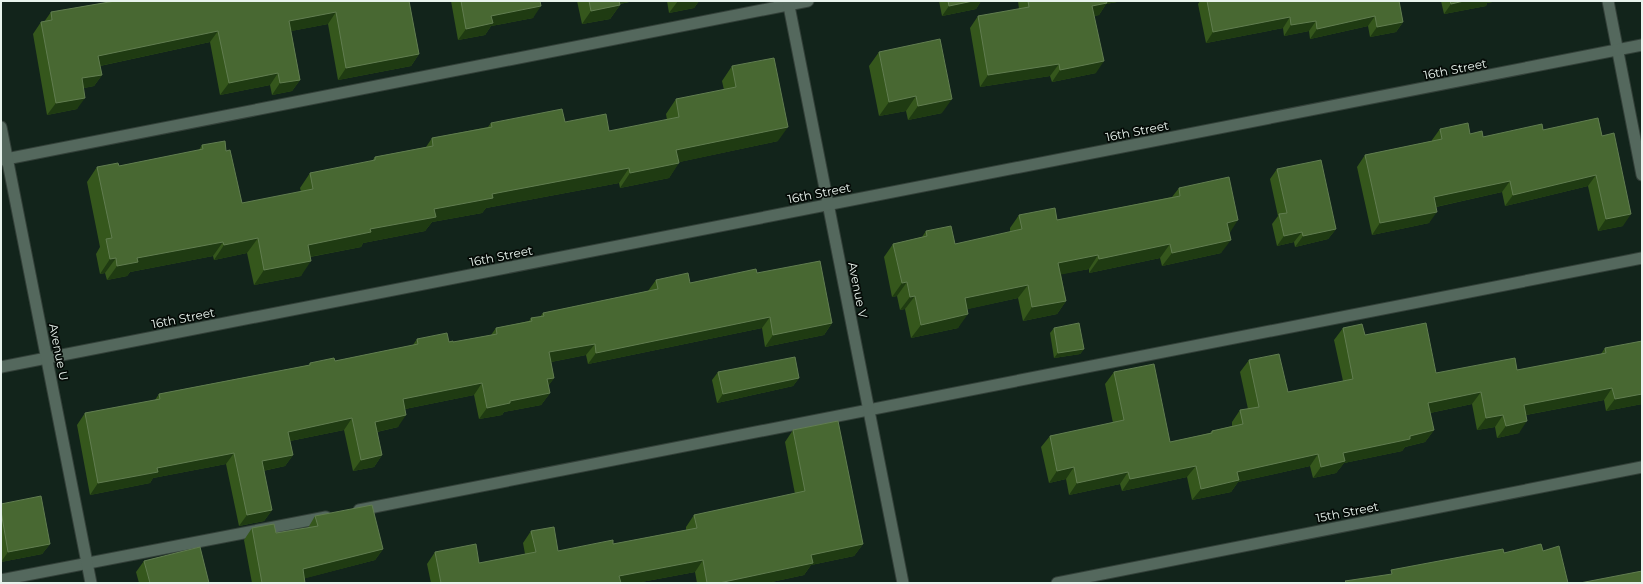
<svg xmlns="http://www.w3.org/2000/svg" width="1643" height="584" font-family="Montserrat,sans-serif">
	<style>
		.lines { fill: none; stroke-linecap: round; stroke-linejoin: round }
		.service-casing { stroke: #334039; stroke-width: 13 }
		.minor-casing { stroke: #334039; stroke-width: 13 }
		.tertiary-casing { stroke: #334039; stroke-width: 13 }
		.service { stroke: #54685d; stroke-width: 11 }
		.minor { stroke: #54685d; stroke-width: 11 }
		.tertiary { stroke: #54685d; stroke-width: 11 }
		.wall { fill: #35571c }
		.shaded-wall { fill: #1f3b12 }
		.building { fill: #486832; stroke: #617d50 }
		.labels { text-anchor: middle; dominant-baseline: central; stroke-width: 3.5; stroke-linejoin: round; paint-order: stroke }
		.street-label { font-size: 12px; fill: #e8f3ed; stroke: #050b07 }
	</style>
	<rect width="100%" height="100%" fill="#12241b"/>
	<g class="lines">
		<defs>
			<g id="service">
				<polyline points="1,160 808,1"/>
				<polyline points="359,510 1642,258"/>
				<polyline points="1,580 326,517"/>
			</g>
			<g id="minor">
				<polyline points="788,1 903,583"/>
				<polyline points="1608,1 1642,175"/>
				<polyline points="1,367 1642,45"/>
				<polyline points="1057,583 1642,467"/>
			</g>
			<polyline id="tertiary" points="1,127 91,583"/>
		</defs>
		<use href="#service" class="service-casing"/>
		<use href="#minor" class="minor-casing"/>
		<use href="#tertiary" class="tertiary-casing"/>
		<use href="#service" class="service"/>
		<use href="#minor" class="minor"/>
		<use href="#tertiary" class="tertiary"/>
	</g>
	<g class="wall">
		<polygon points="110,1 409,1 419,54 411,66 338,80 328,24 291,31 300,80 292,91 272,95 270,85 220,95 210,42 100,66 102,75 94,86 84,88 77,109 47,115 33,34 41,22 44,22 51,12 109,2"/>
		<polygon points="451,1 540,1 533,18 491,26 485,35 458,40"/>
		<polygon points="577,1 634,1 620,4 620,5 610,19 582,24"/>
		<polygon points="667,1 699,1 694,8 669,13"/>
		<polygon points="939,1 981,1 976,9 942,16"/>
		<polygon points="1018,1 1118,1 1117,2 1106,4 1099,15 1094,16 1096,73 1052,82 1050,76 980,87 970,28 978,16 1019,9"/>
		<polygon points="1200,1 1399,1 1403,22 1396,32 1370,37 1368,26 1310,39 1309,31 1284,36 1283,28 1206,43 1198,4"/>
		<polygon points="1441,1 1498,1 1487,3 1486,6 1444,14"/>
		<polygon points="879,52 942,113 908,120 906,111 879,116 869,66"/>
		<polygon points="732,66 778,141 679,162 669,178 620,188 619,183 486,208 482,213 432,222 425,231 363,243 361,247 310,257 301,276 254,285 247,253 214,260 213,256 130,272 127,276 107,280 105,273 100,274 96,254 100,247 87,182 97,167 119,166 199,150 202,145 226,151 242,203 301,192 300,188 310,173 372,161 375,157 426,147 432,138 488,127 491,123 565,122 609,131 667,120 666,114 676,99 724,90 722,81"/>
		<polygon points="1598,118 1623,226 1598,231 1588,186 1505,206 1502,192 1436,207 1429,223 1372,235 1357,167 1365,155 1432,141 1432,140 1440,129 1483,137 1543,130"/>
		<polygon points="1277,169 1336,229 1328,239 1295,247 1294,242 1277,246 1272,224 1278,216 1270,179"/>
		<polygon points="1179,188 1229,233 1221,253 1162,266 1160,258 1089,273 1089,269 1061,274 1066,301 1057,314 1023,321 1018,298 967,309 958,328 911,338 905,309 900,310 897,296 892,297 884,257 893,244 922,237 926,231 955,244 1010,232 1010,228 1019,215 1057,220 1172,197"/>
		<polygon points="757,273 832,323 824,335 765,347 762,328 588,364 586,355 551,362 554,378 548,386 550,393 541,405 504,412 502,415 479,419 474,395 405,409 398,427 377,432 382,455 374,467 353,471 344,430 290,441 293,455 285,466 263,471 272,510 264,521 239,526 226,464 153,478 150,483 90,495 77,425 85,413 155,400 159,394 309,365 310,363 335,361 413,345 417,339 453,342 491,335 496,328 529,321 531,318 540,317 543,313 648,291 656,280 690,283"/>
		<polygon points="1054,328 1084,349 1080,354 1054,358 1050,333"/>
		<polygon points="1343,328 1365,335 1436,373 1517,370 1601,354 1605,348 1642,404 1606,411 1604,400 1526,415 1519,433 1497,438 1495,427 1477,430 1472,404 1430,413 1434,430 1425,442 1405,447 1402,451 1344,463 1336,473 1313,478 1310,466 1238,482 1231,492 1192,500 1187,477 1122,491 1120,484 1069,495 1066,479 1049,483 1041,447 1050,436 1113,423 1105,384 1114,372 1170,442 1210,433 1212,431 1232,426 1232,422 1240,410 1248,409 1240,372 1249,360 1288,392 1343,381 1334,340"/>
		<polygon points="718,372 799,378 793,386 717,403 712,380"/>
		<polygon points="793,430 863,544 854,556 811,565 804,575 767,583 697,583 695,572 636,583 431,583 427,564 435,552 479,563 525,554 523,543 531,531 558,551 613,544 686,530 686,527 694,515 795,494 785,442"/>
		<polygon points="1,504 50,544 42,554 1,562"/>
		<polygon points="315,516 383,549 375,560 305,578 305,583 252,583 244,540 252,528 276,533 308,528"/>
		<polygon points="144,561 209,583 139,583 136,572"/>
	</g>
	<g class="shaded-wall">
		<polygon points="612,1 634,1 608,6"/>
		<polygon points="678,1 699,1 694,8 669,13"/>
		<polygon points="973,1 981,1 976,9 942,16 949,6"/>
		<polygon points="1100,1 1118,1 1117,2 1106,4 1099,15 1084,18 1092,6"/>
		<polygon points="1464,1 1498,1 1487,3 1486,6 1444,14 1451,4"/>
		<polygon points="620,5 610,19 582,24 591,11"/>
		<polygon points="541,6 533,18 491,26 485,35 458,40 466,29 491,16"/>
		<polygon points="336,12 328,24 281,33 289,21"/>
		<polygon points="1375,16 1368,26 1310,39 1317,29"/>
		<polygon points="1290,17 1283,28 1206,43 1213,32"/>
		<polygon points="1316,21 1309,31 1284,36 1291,25"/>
		<polygon points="1403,22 1396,32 1370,37 1377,27"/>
		<polygon points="218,31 210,42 90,68 98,56"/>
		<polygon points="419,54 411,66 338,80 346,68"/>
		<polygon points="1104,61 1096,73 1052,82 1060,70"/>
		<polygon points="1059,64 1050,76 980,87 988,75"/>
		<polygon points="278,73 270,85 220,95 229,83"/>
		<polygon points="102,75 94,86 74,90 82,78"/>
		<polygon points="300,80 292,91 272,95 280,83"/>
		<polygon points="916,96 906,111 879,116 889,102"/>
		<polygon points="85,98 77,109 47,115 56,103"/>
		<polygon points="952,99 942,113 908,120 918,106"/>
		<polygon points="788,127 778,141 666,165 676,150"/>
		<polygon points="679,163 669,178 620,188 630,173"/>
		<polygon points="629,168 619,183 486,208 482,213 432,222 425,231 363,243 361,247 298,259 308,245 370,229 434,209 492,194"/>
		<polygon points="1596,175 1588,186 1505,206 1513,195"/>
		<polygon points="1510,181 1502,192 1426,209 1434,197"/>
		<polygon points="1437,212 1429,223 1372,235 1380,223"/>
		<polygon points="1631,214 1623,226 1598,231 1606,219"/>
		<polygon points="1238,220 1229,234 1227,223"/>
		<polygon points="1336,229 1328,239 1295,247 1303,236"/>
		<polygon points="1302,232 1294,242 1277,246 1284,236"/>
		<polygon points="258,238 247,253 214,260 224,245"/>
		<polygon points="1231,240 1221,253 1162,266 1172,253"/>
		<polygon points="223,242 213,256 130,272 127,276 107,280 117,266 137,258"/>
		<polygon points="1170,244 1160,258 1089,273 1099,259"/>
		<polygon points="1098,255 1089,269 1049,277 1058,263"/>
		<polygon points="116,258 105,273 100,274 110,259"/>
		<polygon points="311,261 301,276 254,285 264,270"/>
		<polygon points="907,282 897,296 892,297 902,283"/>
		<polygon points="1028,285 1018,298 955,312 965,298"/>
		<polygon points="915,296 905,309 900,310 910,297"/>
		<polygon points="1066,301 1057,314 1023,321 1032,307"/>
		<polygon points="968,314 958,328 911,338 921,325"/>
		<polygon points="770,317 762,328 588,364 596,353"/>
		<polygon points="832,323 824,335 765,347 773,335"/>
		<polygon points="595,344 586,355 541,364 549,352"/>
		<polygon points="1084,349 1080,354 1054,358 1058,353"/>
		<polygon points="554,378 546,389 547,379"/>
		<polygon points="799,378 793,386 717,403 723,394"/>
		<polygon points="482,383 474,395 395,411 403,399"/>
		<polygon points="1612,388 1604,400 1515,417 1524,405"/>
		<polygon points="1481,392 1472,404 1420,415 1428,403"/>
		<polygon points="550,393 541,405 504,412 502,415 479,419 487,408 510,401"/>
		<polygon points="1642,394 1642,404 1606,411 1615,399"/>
		<polygon points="406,415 398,427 367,434 375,422"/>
		<polygon points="1503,415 1495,427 1477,430 1486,418"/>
		<polygon points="352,418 344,430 280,443 288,432"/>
		<polygon points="1527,421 1519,433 1497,438 1506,426"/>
		<polygon points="1434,430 1425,442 1405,447 1402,451 1344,463 1336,473 1313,478 1321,467 1343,453 1410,436"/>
		<polygon points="234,453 226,464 153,478 150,483 90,495 98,483 157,468"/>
		<polygon points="1318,454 1310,466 1238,482 1231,492 1192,500 1201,489 1237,472"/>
		<polygon points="293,455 285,466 253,473 262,461"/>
		<polygon points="382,455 374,467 353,471 361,460"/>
		<polygon points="1196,466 1187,477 1122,491 1130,479"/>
		<polygon points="1074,467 1066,479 1049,483 1057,471"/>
		<polygon points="1128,472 1120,484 1069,495 1077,483"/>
		<polygon points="272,510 264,521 239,526 247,515"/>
		<polygon points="50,544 42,554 1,562 8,552"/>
		<polygon points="863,544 854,556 811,565 804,575 767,583 719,583 811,555"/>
		<polygon points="383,549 375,560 295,581 303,569"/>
		<polygon points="703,560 695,572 636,583 615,583 619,576"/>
	</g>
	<g class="building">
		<polygon points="115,1 409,1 419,54 346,68 336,12 289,21 300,80 280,83 278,73 229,83 218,31 98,56 102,75 82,78 85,98 56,103 41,22 52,20 51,12"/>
		<polygon points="461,1 540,1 541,6 491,16 493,23 466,29"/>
		<polygon points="589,1 619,1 620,5 591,11"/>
		<polygon points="948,1 973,1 949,6"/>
		<polygon points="1028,1 1106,1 1107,3 1092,6 1104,61 1060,70 1059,64 988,75 978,16 1029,7"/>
		<polygon points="1207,1 1399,1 1403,22 1377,27 1375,16 1317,29 1316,21 1291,25 1290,17 1213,32"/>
		<polygon points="1450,1 1464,1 1451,4"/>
		<polygon points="940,39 952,99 918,106 916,96 889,102 879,52"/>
		<polygon points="774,58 788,127 676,150 679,163 630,173 629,168 492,194 493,198 434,209 436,217 370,229 371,232 308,245 311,261 264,270 258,238 224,245 223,242 137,258 138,262 117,266 116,258 110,259 106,239 112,238 97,167 118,163 119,166 203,149 202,145 225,141 226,151 230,150 242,203 313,189 310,173 375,160 375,157 433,146 432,138 492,127 491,123 562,109 565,122 606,114 609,131 679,117 676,99 736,87 732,66"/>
		<polygon points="1598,118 1602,136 1614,133 1631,214 1606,219 1596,175 1513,195 1510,181 1434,197 1437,212 1380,223 1365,155 1442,139 1440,129 1468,123 1470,134 1482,131 1483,137 1542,124 1543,130"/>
		<polygon points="1321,160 1336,229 1303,236 1302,232 1284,236 1279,214 1287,213 1277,169"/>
		<polygon points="1229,177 1238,220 1227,223 1231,240 1172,253 1170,244 1099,259 1098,255 1058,263 1066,301 1032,307 1028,285 965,298 968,314 921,325 915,296 910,297 907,282 902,283 893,244 927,236 926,231 951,226 955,244 1022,229 1019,215 1055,208 1057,220 1180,196 1179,188"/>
		<polygon points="820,261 832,323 773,335 770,317 596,353 595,344 549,352 554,378 547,379 550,393 510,401 510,403 487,408 482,383 403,399 406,415 375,422 382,455 361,460 352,418 288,432 293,455 262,461 272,510 247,515 234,453 157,468 158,472 98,483 85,413 160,399 159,394 310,365 310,363 334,358 335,361 418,344 417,339 447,333 449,342 453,341 453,342 497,334 496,328 532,321 531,318 544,316 543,313 658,289 656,280 688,273 690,283 756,269 757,273"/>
		<polygon points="1079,323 1084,349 1058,353 1054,328"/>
		<polygon points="1426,323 1436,373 1515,358 1517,370 1606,353 1605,348 1642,341 1642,394 1615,399 1612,388 1524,405 1527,421 1506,426 1503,415 1486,418 1481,392 1428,403 1434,430 1410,436 1410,439 1343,453 1345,461 1321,467 1318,454 1237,472 1239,480 1201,489 1196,466 1130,479 1128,472 1077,483 1074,467 1057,471 1050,436 1124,420 1114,372 1154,364 1170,442 1212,433 1212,431 1243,424 1240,410 1259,407 1249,360 1279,354 1288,392 1353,379 1343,328 1362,324 1365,335"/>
		<polygon points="795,357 799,378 723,394 718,372"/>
		<polygon points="838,421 863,544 811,555 813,563 719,583 707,583 703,560 619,576 621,583 441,583 435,552 476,544 479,563 536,552 531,531 554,527 558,551 613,540 613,544 697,528 694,515 805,491 793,430"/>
		<polygon points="41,496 50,544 8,552 1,511 1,504"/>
		<polygon points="372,505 383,549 303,569 305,583 262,583 252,528 274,524 276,533 318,526 315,516"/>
		<polygon points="1541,544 1543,551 1559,546 1568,583 1343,583 1346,582 1345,581 1392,574 1391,570 1503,549 1504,553"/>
		<polygon points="200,547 209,583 150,583 144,561"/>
		<polygon points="1642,571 1642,583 1580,583"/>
	</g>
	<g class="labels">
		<g class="street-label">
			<text transform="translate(1455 69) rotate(-11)">16th Street</text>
			<text transform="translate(1137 131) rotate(-11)">16th Street</text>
			<text transform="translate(819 193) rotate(-11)">16th Street</text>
			<text transform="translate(501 256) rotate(-11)">16th Street</text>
			<text transform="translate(858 290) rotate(79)">Avenue V</text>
			<text transform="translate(183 318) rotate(-11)">16th Street</text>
			<text transform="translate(59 352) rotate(79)">Avenue U</text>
			<text transform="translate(1347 512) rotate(-11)">15th Street</text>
		</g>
	</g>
	<rect width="1643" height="584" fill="none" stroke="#e8f3ed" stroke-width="4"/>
</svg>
